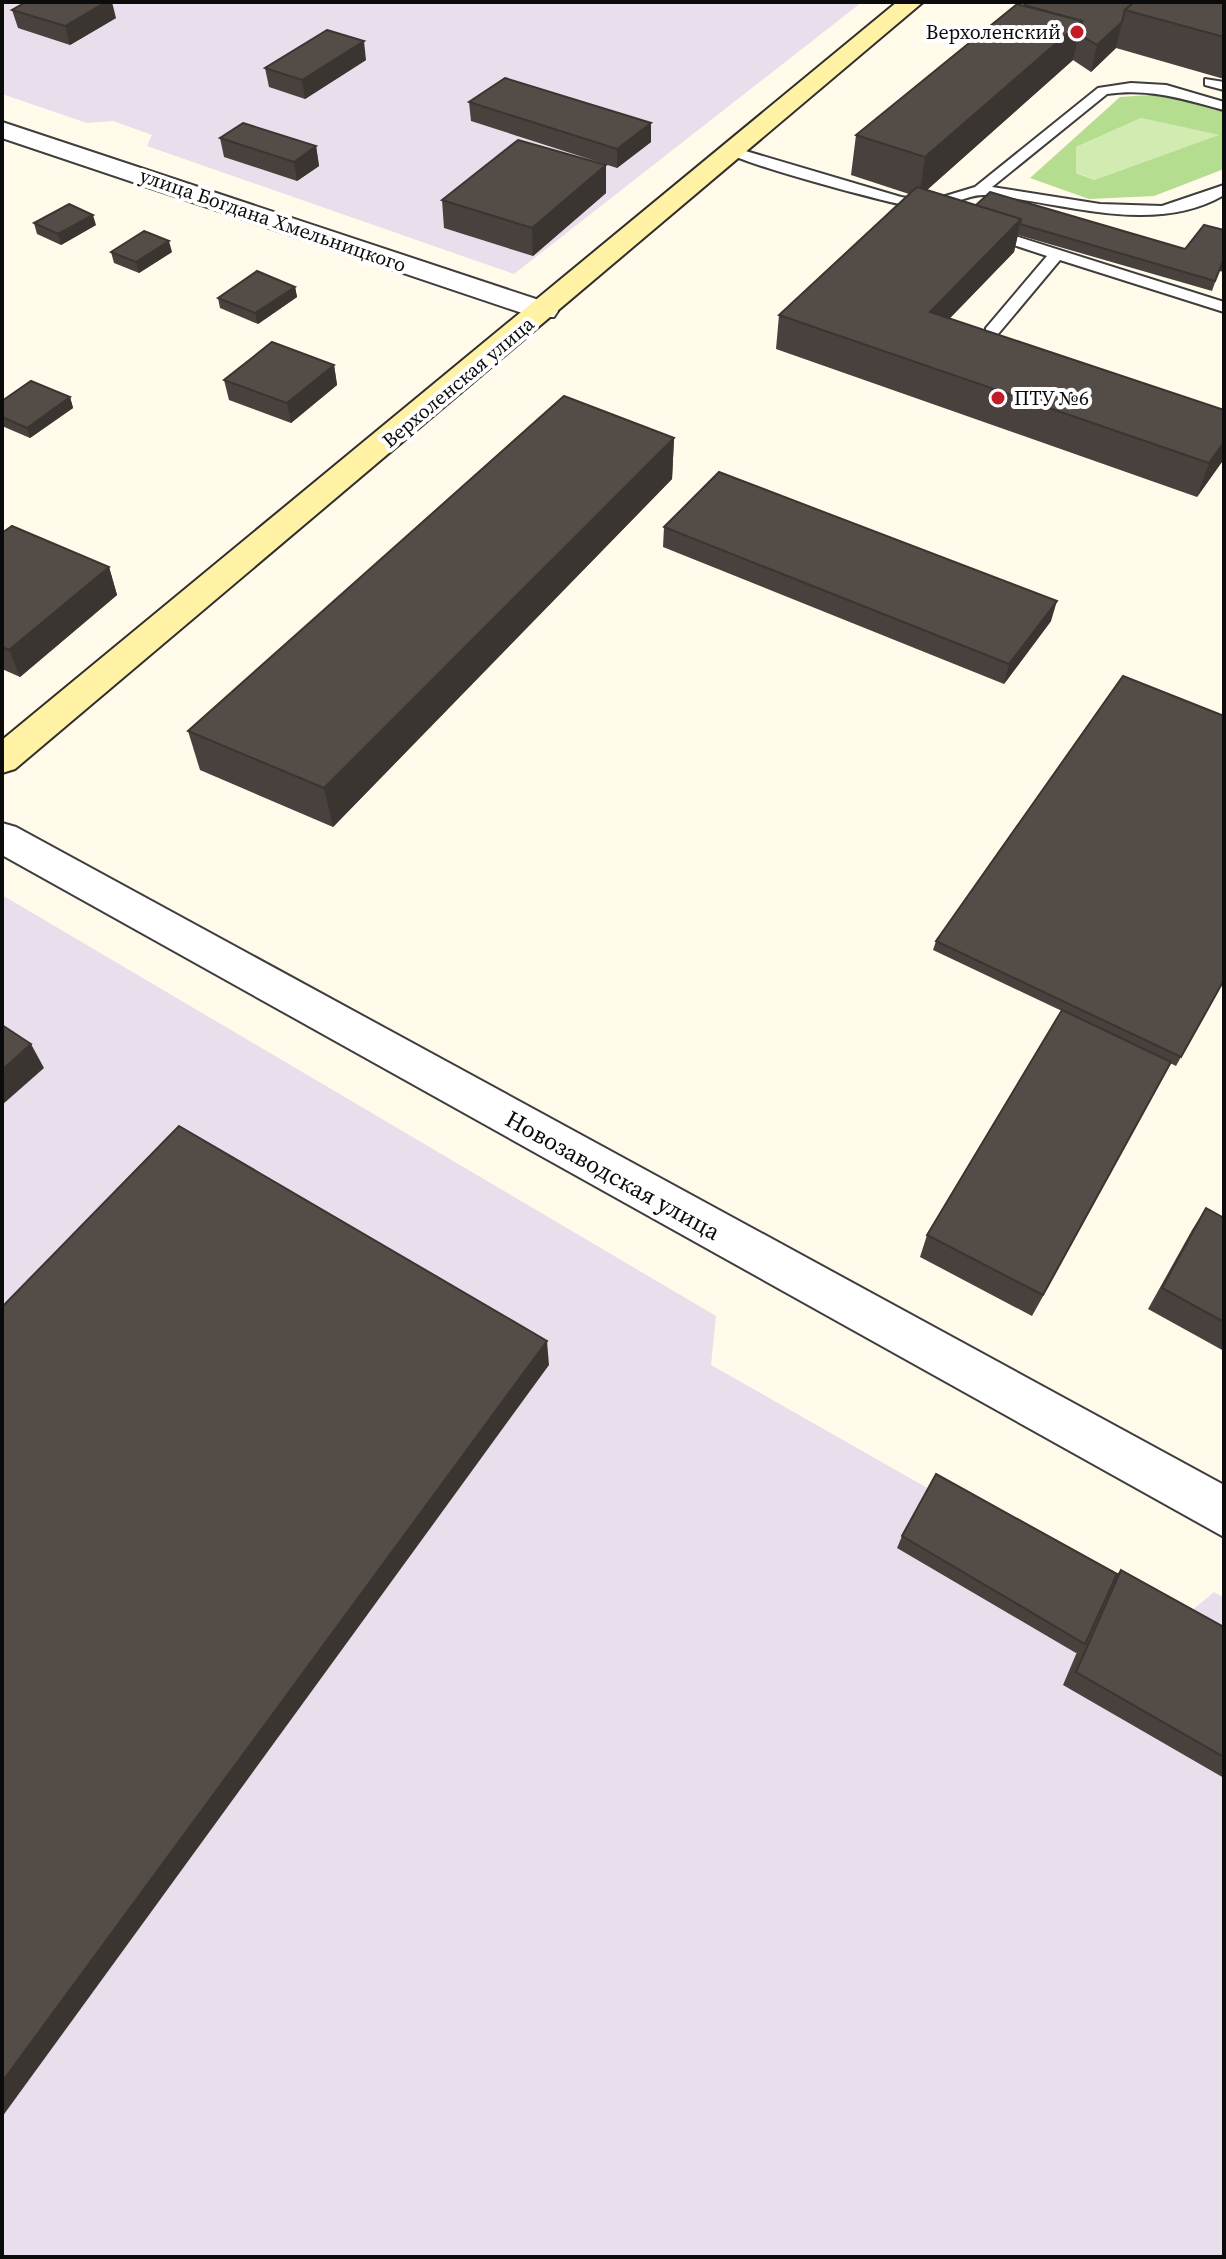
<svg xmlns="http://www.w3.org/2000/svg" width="1226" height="2259" font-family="'Source Serif 4',serif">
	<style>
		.industrial { fill: #e9deeb }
		.green { fill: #d1ebb1 }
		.forest { fill: #b5dd90; fill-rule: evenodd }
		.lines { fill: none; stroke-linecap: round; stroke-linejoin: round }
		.lane-casing { stroke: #3e3e3e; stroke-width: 4 }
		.street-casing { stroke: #3e3e3e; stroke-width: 4 }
		.secondary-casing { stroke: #2d2d2d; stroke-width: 4 }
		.lane { fill: #fff; fill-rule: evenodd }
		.street { fill: #fff; fill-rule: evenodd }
		.secondary { fill: #fff2a4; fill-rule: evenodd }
		.wall { fill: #48413d }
		.shaded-wall { fill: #3b3532 }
		.building { fill: #544c47; stroke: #3b3532; stroke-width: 2 }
		.poi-dot { fill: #c21c29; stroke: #fff; stroke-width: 3 }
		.labels { text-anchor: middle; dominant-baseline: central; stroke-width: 8; stroke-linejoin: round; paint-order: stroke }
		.far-poi-label { font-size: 20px; fill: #0b0b0b; stroke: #fff; text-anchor: end }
		.far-street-label { font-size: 20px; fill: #0b0b0b; stroke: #fff }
		.street-label { font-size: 24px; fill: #0b0b0b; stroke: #fff }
	</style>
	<rect width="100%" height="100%" fill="#fffae9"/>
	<g class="industrial">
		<polygon points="2,2 862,2 514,274 147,146 152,135 113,121 87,123 2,94"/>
		<polygon points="2,895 716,1316 711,1365 1172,1627 1214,1592 1224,1598 1224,2257 2,2257"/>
	</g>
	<polygon class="green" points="1141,118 1220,135 1094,180 1075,172 1076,147"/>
	<path class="forest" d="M1164 94 1224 111V169L1154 196 1089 199 1030 178 1120 97ZM1141 118 1219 135 1094 180 1076 173V147Z"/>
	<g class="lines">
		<defs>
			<g id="lane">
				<polygon points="1205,79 1224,82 1224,90 1205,85"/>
				<path d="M1131 83 1166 85 1224 102V110C1183 99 1150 88 1107 94L992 187 1100 204 1162 206 1224 185V195C1152 237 1061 201 985 195 965 194 946 210 926 209 900 207 738 163 722 150L729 146 901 197 929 201 975 187 1098 88Z"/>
				<polygon points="983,229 993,229 1224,302 1224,312 1060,260 998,334 986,334 986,328 1047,256 983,235"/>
			</g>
			<g id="street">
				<polygon points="2,122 554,305 558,311 554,317 534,317 2,138"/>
				<polygon points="2,823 16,827 1224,1485 1224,1537 2,855"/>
			</g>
			<polygon id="secondary" points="897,2 923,2 15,769 2,773 2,740"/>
		</defs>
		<use href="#lane" class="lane-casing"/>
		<use href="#street" class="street-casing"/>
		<use href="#secondary" class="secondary-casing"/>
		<use href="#lane" class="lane"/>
		<use href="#street" class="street"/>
		<use href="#secondary" class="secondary"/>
	</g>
	<g class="wall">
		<polygon points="1224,2 1224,79 1116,48 1091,72 1073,60 927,190 976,205 1185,249 1224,230 1224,272 1219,271 1212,291 1018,235 1014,252 950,318 1224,459 1197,497 776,349 779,315 909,194 851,175 856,135 1024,5"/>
		<polygon points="12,10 116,18 70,45 18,28"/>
		<polygon points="366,60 305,99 269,87 265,68"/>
		<polygon points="469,102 651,123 651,142 617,168 471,121"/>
		<polygon points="220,138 316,146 319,166 297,181 224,157"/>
		<polygon points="606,165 606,193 533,256 444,228 442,200"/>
		<polygon points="34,223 96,225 61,245 37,234"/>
		<polygon points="111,252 172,252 139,273 114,263"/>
		<polygon points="295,287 297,297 258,324 220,308 218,298"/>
		<polygon points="334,365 337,385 291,423 229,400 224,380"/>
		<polygon points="70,397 73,408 30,438 2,426 2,401"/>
		<polygon points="674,438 672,479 333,827 200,770 188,731"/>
		<polygon points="664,527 1051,621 1004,684 663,547"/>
		<polygon points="2,533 109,567 117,595 20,677 2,669"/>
		<polygon points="936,941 1224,980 1176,1066 1170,1063 1032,1316 920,1257 927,1235 1062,1011 933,950"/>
		<polygon points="1206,1208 1224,1218 1224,1351 1148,1309 1192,1230"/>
		<polygon points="902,1536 1117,1574 1121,1570 1224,1627 1224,1778 1063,1685 1077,1652 1076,1653 897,1548"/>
	</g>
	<g class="shaded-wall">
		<polygon points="106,2 112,2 116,18 70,45 65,26"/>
		<polygon points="1082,21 1073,60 919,197 925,157"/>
		<polygon points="1122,22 1116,48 1091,72 1097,45"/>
		<polygon points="364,41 366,60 305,99 302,80"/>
		<polygon points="651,123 651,142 617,168 617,149"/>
		<polygon points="316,146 319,166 297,181 294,162"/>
		<polygon points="606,165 606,193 533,256 532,228"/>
		<polygon points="93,215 96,225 61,245 58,234"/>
		<polygon points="1021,219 1014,252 924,345 930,312"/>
		<polygon points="169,241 172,252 139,273 136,262"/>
		<polygon points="295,287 297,297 258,324 255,313"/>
		<polygon points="334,365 337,385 291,423 287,403"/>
		<polygon points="70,397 73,408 30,438 27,428"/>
		<polygon points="674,438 672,479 333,827 324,788"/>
		<polygon points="1224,442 1224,459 1197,497 1209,463"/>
		<polygon points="109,567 117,595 20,677 9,650"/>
		<polygon points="1057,601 1051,621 1004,684 1009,664"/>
		<polygon points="31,1044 44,1068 2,1105 2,1070"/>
		<polygon points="1171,1062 1158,1086 1032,1316 1043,1295"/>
		<polygon points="547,1341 549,1365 2,2117 2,2082"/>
	</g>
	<g class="building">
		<polygon points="26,2 106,2 65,26 12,10"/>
		<polygon points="1028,2 1134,2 1125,10 1122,22 1097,45 1079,34 1082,21 1024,5"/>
		<polygon points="1134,2 1224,2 1224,37 1125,10"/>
		<polygon points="1017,4 1082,21 925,157 856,135"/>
		<polygon points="327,30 364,41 302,80 265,68"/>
		<polygon points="505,78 651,123 617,149 469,102"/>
		<polygon points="243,123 316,146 294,162 220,138"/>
		<polygon points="518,140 606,165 532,228 442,200"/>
		<polygon points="917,187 1021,219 930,312 1224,410 1224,442 1209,463 779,315"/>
		<polygon points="990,192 1185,249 1204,225 1224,230 1224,261 1223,261 1215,281 1020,224 1021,219 976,205"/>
		<polygon points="69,204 93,215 58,234 34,223"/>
		<polygon points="144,231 169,241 136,262 111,252"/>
		<polygon points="257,271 295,287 255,313 218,298"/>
		<polygon points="272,342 334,365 287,403 224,380"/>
		<polygon points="31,381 70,397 27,428 2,417 2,401"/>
		<polygon points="564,396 674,438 324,788 188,731"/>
		<polygon points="719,472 1057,601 1009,664 664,527"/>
		<polygon points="12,526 109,567 9,650 2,647 2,533"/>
		<polygon points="1123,676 1224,716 1224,980 1181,1057 936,941"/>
		<polygon points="1062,1010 1171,1062 1043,1295 927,1235"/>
		<polygon points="2,1025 31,1044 2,1070"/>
		<polygon points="179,1126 547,1341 2,2082 2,1307"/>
		<polygon points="1206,1208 1224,1218 1224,1322 1162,1288"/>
		<polygon points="936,1474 1117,1574 1085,1644 902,1536"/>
		<polygon points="1121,1570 1224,1627 1224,1757 1076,1672"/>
	</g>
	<g class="poi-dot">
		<circle cx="1077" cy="32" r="8"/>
		<circle cx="998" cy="398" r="8"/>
	</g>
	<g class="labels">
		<g class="far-poi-label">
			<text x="1061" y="32">Верхоленский</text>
			<text x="1014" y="398" text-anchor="start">ПТУ №6</text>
		</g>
		<g class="far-street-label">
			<text transform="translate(273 220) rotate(19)">улица Богдана Хмельницкого</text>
			<text transform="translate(458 382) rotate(-40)">Верхоленская улица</text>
		</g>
		<g class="street-label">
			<text transform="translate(613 1175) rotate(29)">Новозаводская улица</text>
		</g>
	</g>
	<rect width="1226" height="2259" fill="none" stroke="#0b0b0b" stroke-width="8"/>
</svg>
